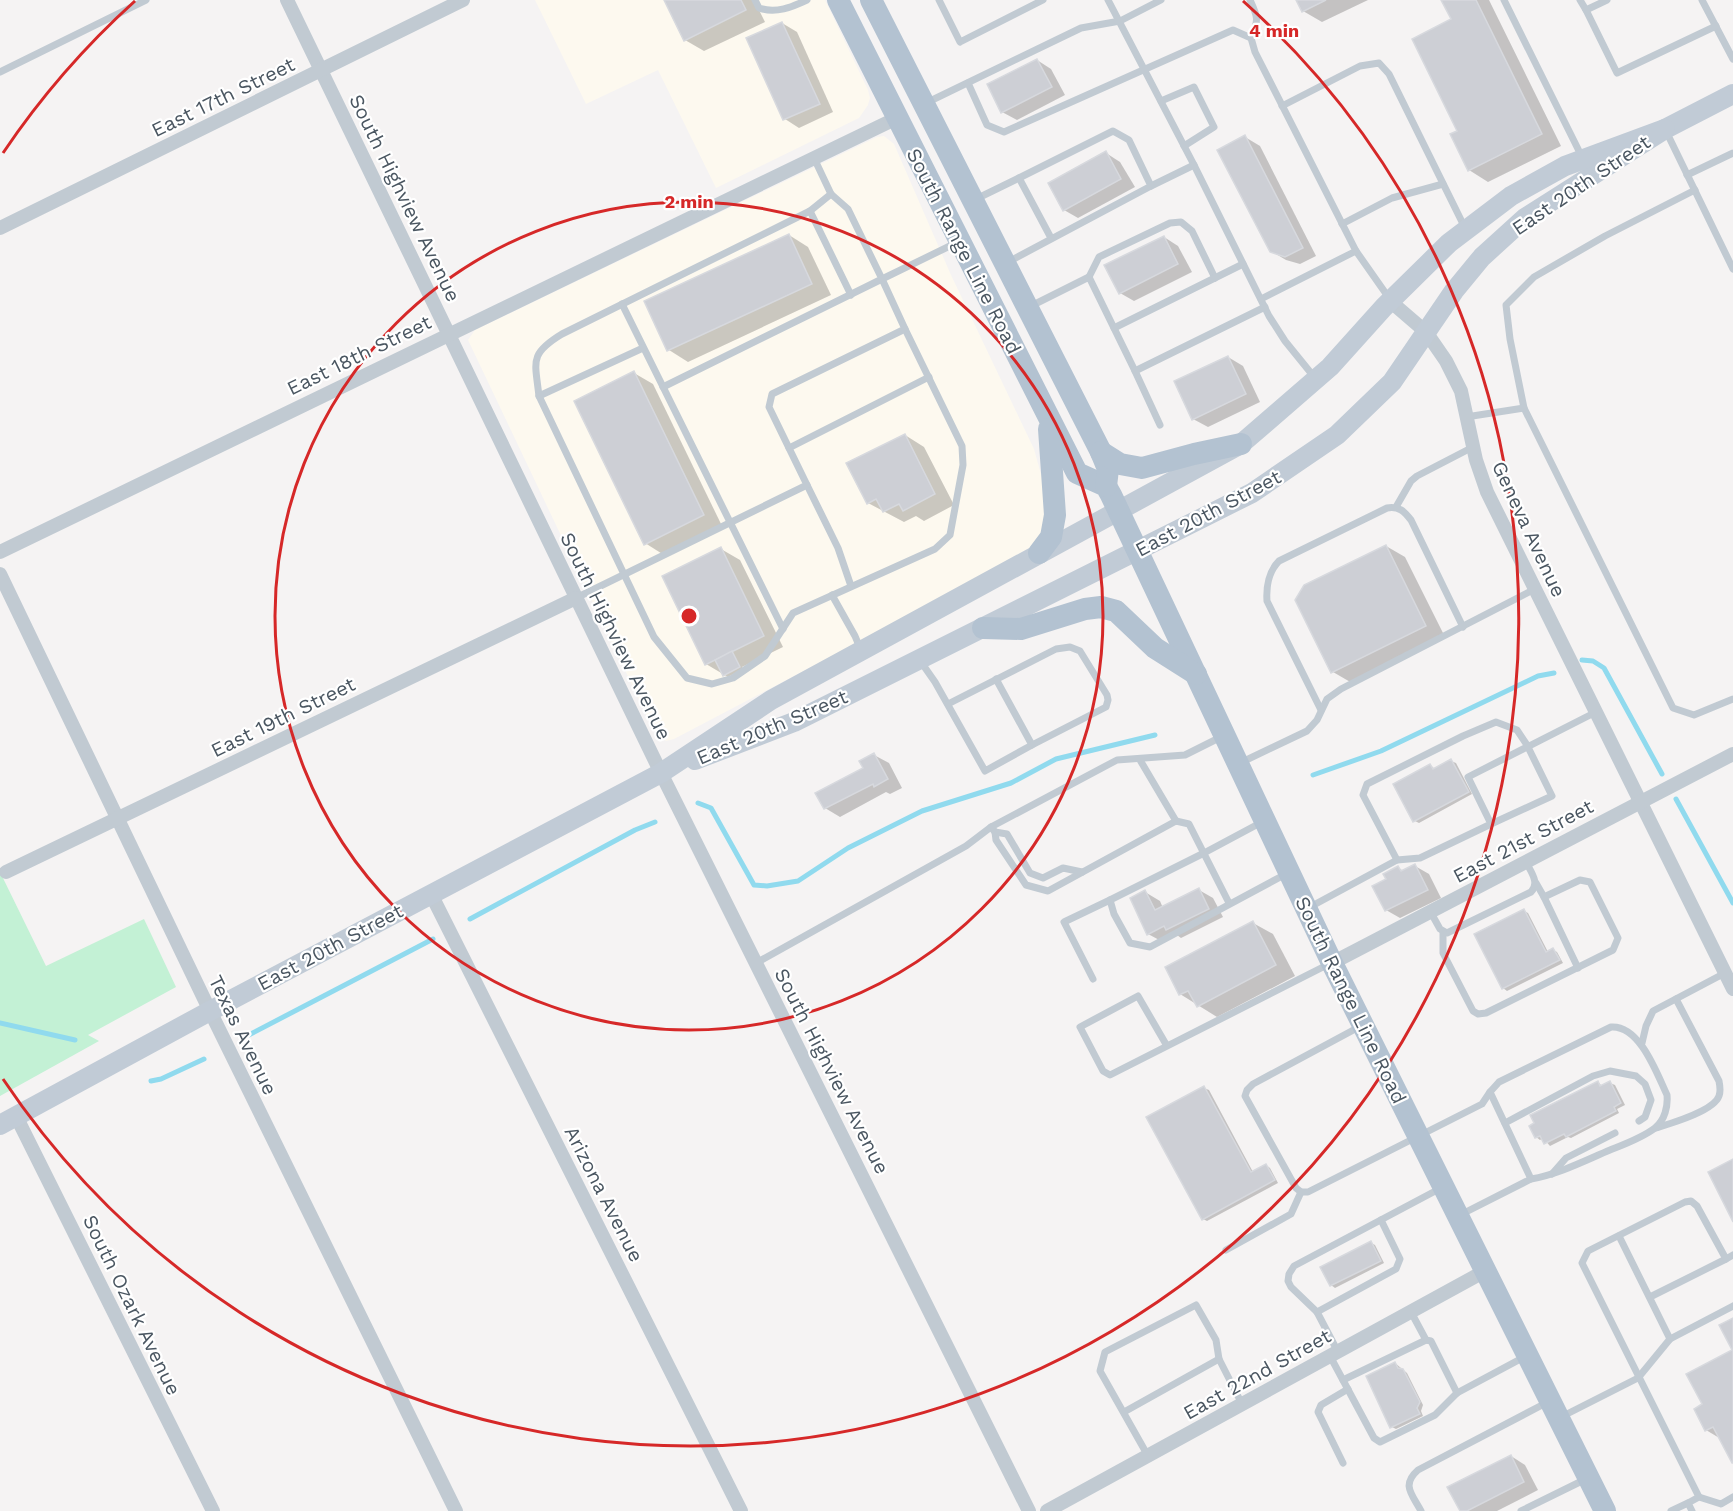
<svg xmlns="http://www.w3.org/2000/svg" width="1733" height="1511" font-family="'Work Sans',sans-serif">
	<style>
		.commercial { fill: #fdf9ef }
		.green { fill: #c3f1d5 }
		.shadow { fill: #0003 }
		.lines { fill: none; stroke-linecap: round; stroke-linejoin: round }
		.stream { stroke: #90daee; stroke-width: 5 }
		.building { fill: #cdcfd5; stroke: #d7d9de; stroke-width: 1.5 }
		.service { stroke: #c1cad2; stroke-width: 7 }
		.minor { stroke: #c1cad2; stroke-width: 14 }
		.secondary { stroke: #c1cbd6; stroke-width: 20 }
		.primary { stroke: #b3c2d1; stroke-width: 22 }
		.ring { fill: none; stroke: #d62828; stroke-width: 3 }
		.labels { text-anchor: middle; dominant-baseline: central; stroke-width: 4.5; stroke-linejoin: round; paint-order: stroke }
		.street-label { font-size: 20px; fill: #4a5661; stroke: #fff }
		.centre { fill: #d62828; stroke: #fff; stroke-width: 3 }
		.ring-label { font-size: 18px; text-anchor: middle; font-weight: bold; fill: #d62828; stroke: #fff; stroke-width: 4.5; stroke-linejoin: round; paint-order: stroke }
	</style>
	<rect width="100%" height="100%" fill="#f5f3f3"/>
	<g class="commercial">
		<polygon points="535,0 825,0 868,90 870,98 868,105 859,118 716,188 658,70 586,104"/>
		<polygon points="884,136 894,144 951,275 1034,449 1050,507 1038,540 1029,548 891,625 674,739 666,741 654,731 468,340 475,330 877,137"/>
	</g>
	<polygon class="green" points="0,872 46,966 144,919 176,987 88,1035 99,1041 0,1096"/>
	<g class="shadow">
		<polygon points="665,0 754,0 765,22 704,51 685,40"/>
		<polygon points="1297,0 1368,0 1322,22 1303,11"/>
		<polygon points="1443,0 1489,0 1561,146 1488,182 1469,170 1459,132 1453,20"/>
		<polygon points="782,23 797,32 833,112 799,128 785,119"/>
		<polygon points="1037,60 1051,69 1065,95 1017,120 1002,112"/>
		<polygon points="1245,137 1260,146 1316,256 1300,264 1286,260 1271,251"/>
		<polygon points="1106,153 1120,162 1135,187 1078,218 1064,210"/>
		<polygon points="789,235 808,247 831,295 688,362 669,350 646,302"/>
		<polygon points="1164,237 1178,246 1192,272 1134,301 1120,293"/>
		<polygon points="1228,357 1243,366 1260,402 1208,427 1193,419"/>
		<polygon points="634,373 653,384 722,526 664,555 645,543"/>
		<polygon points="905,435 924,447 954,505 924,521 916,516 904,522 868,503"/>
		<polygon points="1386,546 1405,557 1445,637 1352,683 1333,672"/>
		<polygon points="721,549 740,560 783,647 742,667 743,669 728,677 706,664"/>
		<polygon points="874,755 889,763 902,788 890,794 886,792 840,817 825,808 865,768"/>
		<polygon points="1451,761 1456,763 1472,794 1419,823 1415,821 1430,765 1435,769"/>
		<polygon points="1415,866 1429,874 1441,898 1400,918 1386,910 1388,880 1398,868 1404,871"/>
		<polygon points="1199,890 1213,898 1223,917 1181,938 1177,935 1163,942 1148,934 1145,892 1160,901 1163,908"/>
		<polygon points="1524,911 1528,913 1548,952 1553,950 1557,952 1563,963 1507,991 1503,988"/>
		<polygon points="1253,923 1273,934 1295,976 1217,1017 1180,994"/>
		<polygon points="1598,1082 1603,1087 1610,1083 1615,1085 1625,1105 1617,1109 1619,1113 1571,1138 1568,1137 1550,1146 1543,1138 1540,1140 1536,1137"/>
		<polygon points="1204,1088 1209,1090 1253,1172 1266,1165 1270,1168 1278,1183 1207,1221 1203,1219"/>
		<polygon points="1371,1243 1375,1245 1384,1263 1335,1288 1331,1285"/>
		<polygon points="1733,1351 1733,1462 1721,1439 1706,1430 1704,1405"/>
		<polygon points="1395,1363 1407,1373 1423,1405 1421,1411 1423,1416 1396,1429 1392,1427"/>
		<polygon points="1511,1456 1525,1465 1538,1490 1497,1511 1461,1511"/>
	</g>
	<g class="lines">
		<g class="stream">
			<polyline points="1582,660 1593,661 1604,668 1662,774"/>
			<polyline points="1313,775 1381,751 1538,676 1554,673"/>
			<polyline points="1676,799 1733,903"/>
			<polyline points="698,803 711,808 754,885 767,886 798,881 848,848 922,811 1011,783 1056,759 1155,735"/>
			<polyline points="470,919 635,830 655,822"/>
			<polyline points="0,1023 75,1040"/>
			<polyline points="243,1038 433,939"/>
			<polyline points="151,1081 161,1079 204,1059"/>
		</g>
	</g>
	<g class="building">
		<polygon points="664,0 741,0 746,10 684,41"/>
		<polygon points="1296,0 1326,0 1302,12"/>
		<polygon points="1441,0 1476,0 1542,134 1468,171 1450,134 1457,131 1412,39 1451,19"/>
		<polygon points="782,22 820,104 783,120 746,38"/>
		<polygon points="1037,59 1052,87 1001,113 987,84"/>
		<polygon points="1245,135 1303,248 1285,257 1270,252 1217,150"/>
		<polygon points="1106,151 1121,179 1063,211 1048,183"/>
		<polygon points="789,234 812,284 667,351 644,301"/>
		<polygon points="1164,236 1178,264 1119,294 1104,265"/>
		<polygon points="1228,356 1246,394 1192,420 1174,381"/>
		<polygon points="634,371 704,515 644,545 574,401"/>
		<polygon points="905,434 935,494 903,511 899,504 883,512 876,499 867,504 846,463"/>
		<polygon points="1386,545 1426,626 1331,673 1295,600 1304,585"/>
		<polygon points="721,547 764,636 705,665 662,576"/>
		<polygon points="732,651 740,667 723,676 715,660"/>
		<polygon points="874,753 888,779 874,787 873,784 824,809 815,793 863,768 859,761"/>
		<polygon points="1451,759 1469,792 1413,822 1393,784 1430,764 1433,769"/>
		<polygon points="1415,864 1428,890 1385,911 1372,886 1386,879 1383,874 1398,866 1401,871"/>
		<polygon points="1199,888 1209,909 1166,930 1164,926 1147,935 1130,898 1145,890 1155,910"/>
		<polygon points="1524,909 1546,952 1553,948 1560,960 1502,989 1474,934"/>
		<polygon points="1253,921 1276,965 1197,1007 1188,991 1179,995 1165,967"/>
		<polygon points="1598,1081 1600,1086 1610,1081 1621,1103 1614,1107 1616,1111 1566,1137 1564,1134 1544,1144 1540,1136 1535,1138 1529,1126 1534,1123 1530,1115"/>
		<polygon points="1204,1086 1251,1172 1266,1164 1275,1180 1202,1220 1146,1117"/>
		<polygon points="1733,1159 1733,1222 1708,1172"/>
		<polygon points="1371,1241 1381,1261 1330,1286 1320,1267"/>
		<polygon points="1733,1318 1733,1463 1732,1463 1713,1427 1705,1431 1694,1409 1702,1404 1686,1374 1732,1350 1719,1325"/>
		<polygon points="1395,1362 1398,1368 1403,1369 1420,1402 1417,1408 1420,1414 1390,1428 1366,1376"/>
		<polygon points="1511,1455 1524,1482 1467,1511 1460,1511 1447,1487"/>
	</g>
	<g class="lines">
		<g class="service">
			<path d="M755 0 759 8C776 14 792 7 807 0"/>
			<polyline points="939,0 960,42 1043,0"/>
			<polyline points="1108,0 1194,165"/>
			<path d="M1250 0C1258 17 1259 20 1251 38L1255 52 1356 251 1389 298"/>
			<polyline points="1504,0 1582,157"/>
			<polyline points="1580,0 1586,10 1607,0"/>
			<polyline points="1702,0 1733,59"/>
			<polyline points="1586,10 1617,73 1716,26"/>
			<polyline points="0,72 146,0"/>
			<polyline points="968,83 987,125 1004,132 1233,30 1251,38"/>
			<polyline points="1161,101 1194,87 1214,127 1184,146"/>
			<polyline points="928,102 1081,28 1120,21 1161,0"/>
			<polyline points="1282,106 1360,66 1379,63 1389,74 1465,228"/>
			<polyline points="1666,131 1733,269"/>
			<polyline points="1687,175 1733,153"/>
			<polyline points="1151,186 1194,165 1269,316 1285,341 1315,378"/>
			<polyline points="1695,190 1605,236 1534,277 1506,305 1510,339 1524,408 1673,708 1694,715 1733,699"/>
			<path d="M831 194 810 211 562 334C529 354 535 361 539 396L654 637 687 678 712 684 733 678 765 656 793 613 935 549 950 535 963 465 962 446 905 329"/>
			<polyline points="976,199 1019,178 1051,238"/>
			<polyline points="810,211 851,295"/>
			<polyline points="1342,224 1392,198 1443,184"/>
			<polyline points="1008,262 1151,186 1129,140 1113,131 1019,178"/>
			<polyline points="1089,277 1099,257 1170,223 1181,222 1192,231 1215,278"/>
			<polyline points="1261,299 1356,251"/>
			<polyline points="622,304 783,629"/>
			<polyline points="1031,306 1089,277 1135,371"/>
			<polyline points="1114,328 1243,264"/>
			<polyline points="663,387 882,279 848,209 831,194 814,158"/>
			<polyline points="539,396 643,348"/>
			<polyline points="1466,417 1524,408"/>
			<polyline points="1160,425 1135,371 1265,307"/>
			<polyline points="789,448 929,377"/>
			<polyline points="807,485 838,548 851,586"/>
			<polyline points="1396,507 1411,481 1417,476 1473,447"/>
			<polyline points="832,595 855,636 860,648"/>
			<polyline points="576,598 807,485 769,407 772,394 905,329 882,279 956,243"/>
			<polyline points="921,662 935,682 985,771 1032,745 996,679"/>
			<polyline points="948,704 1056,649 1070,647 1080,651 1107,695 1108,700 1106,707 1032,745"/>
			<path d="M1321 710 1267 601C1266 587 1269 571 1279 561L1387 508C1399 506 1404 511 1411 520L1463 627"/>
			<polyline points="1140,760 1176,821"/>
			<polyline points="1240,763 1307,731 1317,720 1327,699 1341,689 1535,589"/>
			<polyline points="1262,822 1204,853 1110,900 1114,914 1130,943 1150,947 1286,874"/>
			<polyline points="1491,824 1420,858 1397,860 1363,795 1367,784 1463,736 1496,722 1517,730 1527,745 1552,796 1491,824 1468,777 1596,712"/>
			<polyline points="991,827 995,832 996,840 1026,885 1048,891 1176,821 1189,824 1229,903"/>
			<polyline points="995,832 1007,834 1030,873 1043,878 1063,868 1082,872"/>
			<polyline points="1544,897 1578,968"/>
			<polyline points="1310,907 1397,860"/>
			<path d="M1430 911 1440 929 1447 933 1531 892C1540 883 1531 872 1526 862"/>
			<polyline points="1443,932 1443,953 1473,1011 1478,1014 1486,1013 1613,950 1618,938 1590,882 1580,880 1544,897 1536,883"/>
			<polyline points="756,963 966,846 991,827 1117,760 1185,755 1221,737"/>
			<polyline points="1093,979 1064,922 1110,900"/>
			<polyline points="1359,1027 1253,1084 1247,1090 1245,1096 1296,1188 1301,1192 1308,1192 1482,1104 1490,1092"/>
			<path d="M1611 1027C1640 1025 1657 1074 1667 1095 1668 1106 1665 1120 1655 1128 1642 1138 1625 1144 1610 1150 1584 1161 1559 1174 1531 1179L1490 1092 1499 1082Z"/>
			<polyline points="1642,1043 1646,1026 1653,1011 1725,973"/>
			<polyline points="1167,1046 1138,996 1080,1027 1103,1071 1110,1075 1329,964"/>
			<polyline points="1505,1123 1593,1076 1610,1071 1636,1076 1645,1084 1651,1100 1645,1117 1639,1121"/>
			<path d="M1656 1128C1672 1123 1714 1111 1719 1096 1721 1091 1720 1086 1719 1081L1676 999"/>
			<polyline points="1552,1174 1566,1158 1615,1133"/>
			<polyline points="1460,1215 1531,1179"/>
			<polyline points="1619,1236 1670,1339"/>
			<polyline points="1226,1250 1291,1214 1301,1192"/>
			<polyline points="1650,1297 1726,1259"/>
			<polyline points="1317,1312 1396,1269 1400,1259 1381,1220"/>
			<polyline points="1411,1312 1426,1340 1431,1341 1457,1393"/>
			<polyline points="1338,1352 1317,1312 1291,1287 1288,1281 1289,1274 1294,1266 1441,1188"/>
			<polyline points="1330,1356 1374,1438 1380,1442 1435,1415 1457,1393 1526,1356"/>
			<polyline points="1343,1380 1426,1340"/>
			<polyline points="1124,1412 1219,1359"/>
			<polyline points="1561,1417 1638,1378 1670,1339 1733,1306"/>
			<polyline points="1148,1456 1100,1371 1105,1352 1196,1305 1216,1340 1219,1359 1242,1404"/>
			<polyline points="1343,1463 1318,1412 1321,1405 1348,1389"/>
			<polyline points="1699,1497 1721,1504 1733,1497"/>
			<path d="M1421 1511C1412 1494 1401 1485 1418 1470L1546 1403"/>
			<polyline points="1521,1511 1586,1479"/>
			<polyline points="1671,1511 1688,1503"/>
			<polyline points="1692,1511 1688,1503 1699,1497 1582,1263 1588,1251 1685,1202 1691,1201 1697,1206 1726,1259 1733,1255"/>
		</g>
		<g class="minor">
			<polyline points="287,0 661,773 1029,1511"/>
			<polyline points="0,228 463,0"/>
			<polyline points="1390,301 1426,332 1446,361 1461,391 1476,460 1487,492 1733,989"/>
			<polyline points="0,552 897,118"/>
			<polyline points="0,574 210,1011 456,1511"/>
			<polyline points="6,872 576,598"/>
			<polyline points="431,894 741,1511"/>
			<polyline points="1332,963 1733,754"/>
			<polyline points="16,1116 213,1511"/>
			<polyline points="1047,1511 1485,1271"/>
		</g>
		<g class="secondary">
			<polyline points="695,760 794,722 1252,493 1337,435 1392,382 1454,291 1482,257 1525,218 1665,129 1733,94"/>
			<polyline points="0,1125 210,1011 661,773 771,700 1241,444 1330,367 1384,307 1449,243 1511,196 1565,166 1665,129"/>
		</g>
		<g class="primary">
			<polyline points="838,0 1077,473 1106,486 1111,495 1332,963 1605,1511"/>
			<polyline points="871,0 1101,452 1108,469 1106,486"/>
			<polyline points="1101,452 1120,464 1142,468 1194,454 1241,444"/>
			<polyline points="1039,553 1051,537 1055,515 1049,429"/>
			<polyline points="983,628 1021,629 1085,609 1101,607 1116,611 1155,648 1196,674"/>
		</g>
	</g>
	<g class="ring">
		<circle cx="689" cy="616" r="414"/>
		<path d="M3 153A828 828 0 0 1 135 1M1243 1A828 828 0 1 1 3 1079"/>
	</g>
	<g class="labels">
		<g class="street-label">
			<text transform="translate(223 97) rotate(-26)">East 17th Street</text>
			<text transform="translate(1581 185) rotate(-34)">East 20th Street</text>
			<text transform="translate(405 198) rotate(64)">South Highview Avenue</text>
			<text transform="translate(964 251) rotate(63)">South Range Line Road</text>
			<text transform="translate(359 355) rotate(-26)">East 18th Street</text>
			<text transform="translate(1208 513) rotate(-28)">East 20th Street</text>
			<text transform="translate(1529 529) rotate(65)">Geneva Avenue</text>
			<text transform="translate(616 636) rotate(64)">South Highview Avenue</text>
			<text transform="translate(283 717) rotate(-26)">East 19th Street</text>
			<text transform="translate(772 727) rotate(-23)">East 20th Street</text>
			<text transform="translate(1523 841) rotate(-28)">East 21st Street</text>
			<text transform="translate(330 947) rotate(-28)">East 20th Street</text>
			<text transform="translate(1351 1000) rotate(64)">South Range Line Road</text>
			<text transform="translate(243 1035) rotate(64)">Texas Avenue</text>
			<text transform="translate(832 1071) rotate(63)">South Highview Avenue</text>
			<text transform="translate(604 1194) rotate(63)">Arizona Avenue</text>
			<text transform="translate(132 1305) rotate(64)">South Ozark Avenue</text>
			<text transform="translate(1257 1374) rotate(-29)">East 22nd Street</text>
		</g>
	</g>
	<circle cx="689" cy="616" r="9" class="centre"/>
	<g class="ring-label">
		<text x="1274" y="37">4 min</text>
		<text x="689" y="208">2 min</text>
	</g>
</svg>
